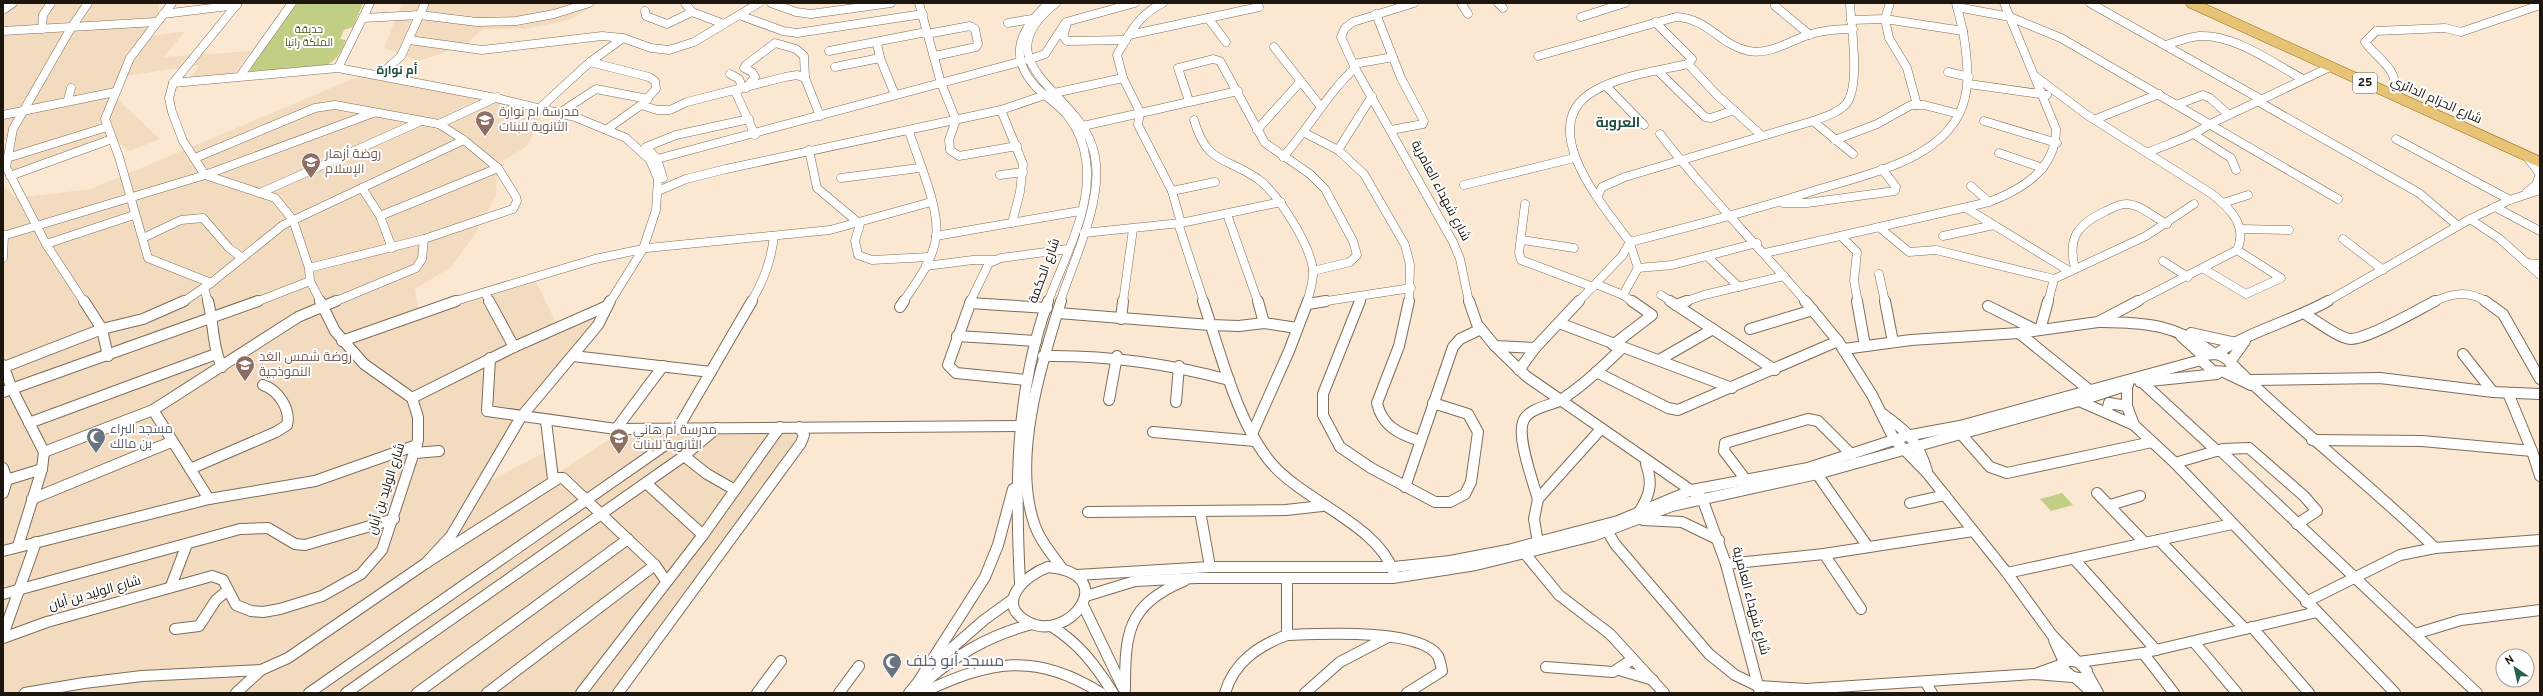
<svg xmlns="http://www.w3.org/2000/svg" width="2543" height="696" font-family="Overpass,Cairo,sans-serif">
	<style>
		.built { fill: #f3dbc0 }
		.green { fill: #c1cf85 }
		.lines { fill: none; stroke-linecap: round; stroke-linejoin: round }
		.minor-far1-casing { stroke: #7e6d5a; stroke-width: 9 }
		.minor-casing { stroke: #7e6d5a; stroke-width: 12 }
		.major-casing { stroke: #966c17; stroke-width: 11 }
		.minor-far1 { stroke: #fff; stroke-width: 8 }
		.minor { stroke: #fff; stroke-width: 10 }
		.major { stroke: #e7c376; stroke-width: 10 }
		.labels { text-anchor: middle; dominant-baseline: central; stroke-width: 4; stroke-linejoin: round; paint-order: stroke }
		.far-park-label { font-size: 11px; fill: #525c17; stroke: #fff }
		.far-neighbourhood-label { font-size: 12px; font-weight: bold; fill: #1f4f3f; stroke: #fff }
		.shield { fill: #fff; stroke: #605c57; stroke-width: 1 }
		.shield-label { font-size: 12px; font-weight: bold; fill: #1c160f }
		.street-label { font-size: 13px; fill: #1c160f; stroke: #fff }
		.education-label { font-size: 13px; fill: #785e54; stroke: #fff; text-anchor: start }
		.worship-label { font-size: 13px; fill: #5b616d; stroke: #fff; text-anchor: start }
		.neighbourhood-label { font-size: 14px; font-weight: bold; fill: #1f4f3f; stroke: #fff }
		.near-worship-label { font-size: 16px; fill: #5b616d; stroke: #fff; text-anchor: start }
	</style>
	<rect width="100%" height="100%" fill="#fbe8d3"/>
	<g class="built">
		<polygon points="18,3 159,3 157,19 145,37 186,31 163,57 251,51 233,76 190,79 200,65 125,76 116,98 160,139 130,151 111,137 7,175 14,138 3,140 3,13"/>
		<polygon points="402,3 599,3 569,20 525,29 483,29 465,45 419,61 384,48"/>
		<polygon points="360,76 544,110 527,146 497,165 496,196 477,231 451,267 415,289 420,317 534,278 557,325 606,311 513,431 488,482 553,448 559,472 622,431 813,427 613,693 3,693 3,188 6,188 16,198 91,189"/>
	</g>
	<g class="green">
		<path d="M294 3H363L353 27 344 30 340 39 346 40C340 54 337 61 322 67L251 71 248 69Z"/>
		<polygon points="2062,493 2073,505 2051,511 2040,499"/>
	</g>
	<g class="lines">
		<defs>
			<g id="minor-far1">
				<polyline points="172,3 130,58 105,119 119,157 148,258 211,283"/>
				<polyline points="238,3 173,83 169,98 172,112 183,141 205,175 275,198 293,220 309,268 310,281 321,302"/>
				<polyline points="685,3 692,12 724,24"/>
				<polyline points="771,3 796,12 811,14 891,3"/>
				<polyline points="919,3 941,83 956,120 949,140 950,150 959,156 1017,146"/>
				<path d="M1056 3C994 52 1047 80 1078 120 1088 133 1095 149 1096 165 1100 207 1073 262 1060 302"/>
				<path d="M1163 3C1139 14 1130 33 1117 55L1123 78 1140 112 1138 125 1172 191 1181 223"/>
				<polyline points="1414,3 1353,22 1345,28 1341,37 1355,68 1453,242 1460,259 1469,302"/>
				<polyline points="1461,3 1468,14"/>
				<polyline points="1498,3 1503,8"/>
				<polyline points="1775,3 1775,6 1810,35"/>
				<polyline points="1956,3 1963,31"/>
				<polyline points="2090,3 2262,100"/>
				<polyline points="1957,7 2010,17 2061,38 2338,199"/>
				<polyline points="3,10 13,3"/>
				<polyline points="645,11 646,16 667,24 692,12"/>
				<polyline points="163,14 237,5"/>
				<polyline points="1376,14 1401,78 1424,121 1423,124 1391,130"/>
				<polyline points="739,15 783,31 797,33 923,14"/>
				<polyline points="1581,17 1625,3"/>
				<polyline points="363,18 420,15 477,22 516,21 554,14 589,3"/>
				<polyline points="1208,18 1226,42"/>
				<polyline points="1851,20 1885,19 1890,3"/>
				<polyline points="1655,22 1692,59 1688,64 1716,94 1761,135"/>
				<polyline points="1008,23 1032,19"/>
				<polyline points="1066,27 1063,36 1067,41 1126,40"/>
				<polyline points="42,29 43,15 51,3"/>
				<polyline points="3,31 156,22"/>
				<polyline points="927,34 970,26 975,29 978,44 976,47 935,56"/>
				<polyline points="1129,35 1259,7"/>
				<polyline points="409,40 482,50 602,36 623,38 651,48 669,50 694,42 759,3"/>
				<polyline points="877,43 880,58 895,95"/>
				<path d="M2166 45C2176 42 2188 37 2199 36 2235 34 2272 63 2303 79"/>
				<polyline points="1274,47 1321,107"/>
				<polyline points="829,51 926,32"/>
				<path d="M1538 56 1676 17C1708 18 1721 46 1749 51 1771 55 1791 40 1811 34 1824 30 1839 29 1853 29"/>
				<polyline points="1028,60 1045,54 1066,22 1135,3"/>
				<polyline points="590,62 649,77 655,81 656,89 641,105 610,127"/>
				<polyline points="1354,64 1393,57"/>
				<polyline points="835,67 880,58"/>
				<polyline points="338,68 370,3"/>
				<polyline points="1658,71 1705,117 1711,118 1734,110"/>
				<polyline points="1948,72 1969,77"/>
				<polyline points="730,74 739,79 741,84 739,90"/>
				<polyline points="380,75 401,56 425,3"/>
				<polyline points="240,76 292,3"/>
				<path d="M2035 76 2087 115 2212 194C2230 208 2248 226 2237 250L2136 302"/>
				<polyline points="173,83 338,68 496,98 575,117 626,138 650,160 658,179 656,210 643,249 610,302"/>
				<polyline points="1969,84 2047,95"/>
				<polyline points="1606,86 1644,125"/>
				<polyline points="746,88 755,77 752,72 744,68 746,65 775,43 796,49 804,56 805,78 820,116"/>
				<path d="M2395 90C2397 67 2377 59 2365 42L2376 31 2445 28 2461 32 2540 5"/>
				<polyline points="735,91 755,135"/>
				<polyline points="68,100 71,88"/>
				<polyline points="1189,101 1178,68 1213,59 1220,61 1265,143 1310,174 1325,189 1353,241 1357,255 1350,262 1313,271"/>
				<polyline points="2259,102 2419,193 2458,226"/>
				<polyline points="543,105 590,62 623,38"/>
				<polyline points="641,105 657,110 670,110 687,102 785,77 797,75 805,78"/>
				<polyline points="2176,105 2203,95 2210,98 2229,115"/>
				<polyline points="564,110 596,89 648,99"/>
				<polyline points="1001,110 1023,164 1020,192 1012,223"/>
				<polyline points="3,115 115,92"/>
				<polyline points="2096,119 2159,94"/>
				<path d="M1194 120C1207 165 1225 156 1258 179 1279 195 1309 243 1313 269 1314 280 1310 292 1307 302"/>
				<polyline points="1813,121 1853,154"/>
				<polyline points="1984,121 2057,143"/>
				<polyline points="439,124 497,97"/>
				<polyline points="1083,126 1238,91"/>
				<polyline points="1257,130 1301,81"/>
				<polyline points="1305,133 1338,150 1364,174 1405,245 1410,265 1409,302"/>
				<path d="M1660 134C1705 193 1758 245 1806 302"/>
				<polyline points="2195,135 2231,158 2236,170"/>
				<polyline points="2396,139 2510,200"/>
				<polyline points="1835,140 1877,124 1911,105 1924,105 1959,114"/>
				<polyline points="646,147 676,135 749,119"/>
				<polyline points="648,149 657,159 663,178"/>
				<polyline points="809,150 817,188 860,224 855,241 858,255 872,260 929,257"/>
				<polyline points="1338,150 1372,96"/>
				<path d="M2149 152C2170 143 2192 137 2210 124L2330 67"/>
				<polyline points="1999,153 2043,168"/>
				<path d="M1283 157C1309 128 1327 94 1355 68"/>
				<polyline points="2527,157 2540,174 2536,185 2527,192"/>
				<polyline points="7,158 107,127"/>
				<polyline points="195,158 315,108 335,105 439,124 464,140 498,168 516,197 517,201 513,209 424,239 309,268"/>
				<polyline points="657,159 1019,62"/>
				<polyline points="1000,175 1023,172"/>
				<polyline points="10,176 112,139"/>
				<polyline points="841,178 919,168"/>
				<polyline points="1464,185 1574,158"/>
				<polyline points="1971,186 1989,202"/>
				<polyline points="362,188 380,216 392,248"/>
				<polyline points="658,191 686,179 726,169 1001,110 1045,95 1123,78"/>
				<polyline points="1172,191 1215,182"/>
				<polyline points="260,193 419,122"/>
				<path d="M1597 197 1602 187 1625 177 1813 121C1824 117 1838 113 1846 104 1861 86 1851 27 1850 3"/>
				<polyline points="1783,203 1807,203 1895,191 1896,187 1882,169"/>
				<polyline points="2223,203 2248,195"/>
				<polyline points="1525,204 1519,253 1521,260 1593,287"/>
				<polyline points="2495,207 2540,231"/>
				<polyline points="1966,208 2069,271"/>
				<polyline points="1227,214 1258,302"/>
				<polyline points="380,216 498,168"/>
				<polyline points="2470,219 2500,239 2540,275"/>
				<polyline points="1178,223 1204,302"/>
				<polyline points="1879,227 1909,252 1936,250 2054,279"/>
				<polyline points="2241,229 2289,230"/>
				<polyline points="1084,233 1181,223 1281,202"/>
				<polyline points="3,236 205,175 373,113"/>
				<polyline points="936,236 1080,211"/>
				<polyline points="1841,236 1857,252 1854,281 1858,302"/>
				<polyline points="1943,236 1994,225"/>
				<polyline points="143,238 181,220 203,218 229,248 241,257"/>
				<polyline points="2343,239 2383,270"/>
				<polyline points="1522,240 1574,248"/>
				<path d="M1630 242C1693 226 1755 210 1816 190 1859 177 1926 163 1953 124 1973 97 1968 62 1963 31L1885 19 1889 38 1907 68 1917 105"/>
				<polyline points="46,244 134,215"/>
				<polyline points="647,248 830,230 931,202"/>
				<path d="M1765 253 1989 202C2023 189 2056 169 2056 129L2004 3"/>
				<polyline points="1708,257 1739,287"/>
				<polyline points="3,258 4,235"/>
				<polyline points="2163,261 2188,277"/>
				<polyline points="2526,263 2540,264"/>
				<polyline points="926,266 973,260 994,260"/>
				<polyline points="1638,268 1672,265 1757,243"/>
				<path d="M2075 268C2067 237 2078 224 2106 211 2112 208 2119 204 2126 204 2140 204 2155 218 2167 224"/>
				<polyline points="2204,269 2246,294 2281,278 2237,250"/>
				<polyline points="1879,274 1885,302"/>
				<polyline points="1596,284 1623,295 1633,302"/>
				<polyline points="204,288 208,302"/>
				<polyline points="485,293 490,302"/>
				<polyline points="1623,295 1638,268 1630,244"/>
				<polyline points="1661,295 1672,302"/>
				<polyline points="84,302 46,244 6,167 13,129 71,28 88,3"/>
				<polyline points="183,302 211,283 283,225 464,140"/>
				<polyline points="256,302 310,281"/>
				<polyline points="334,302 416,268 422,259 424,239"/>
				<polyline points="452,302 595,259 643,249"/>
				<path d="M751 302C764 280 771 261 774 236"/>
				<path d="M903 302C916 283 933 261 936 237 940 207 918 161 909 131"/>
				<polyline points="970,302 989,263 1001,258 1068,249"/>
				<path d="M1048 302C1064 258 1093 208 1086 160 1084 144 1078 129 1068 116 1059 105 1047 98 1037 88 1006 56 1021 28 1049 3"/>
				<polyline points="1123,302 1133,229"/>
				<polyline points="1320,302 1411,288"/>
				<polyline points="1360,302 1362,296"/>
				<path d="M1578 302 1622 256 1630 242C1604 207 1533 126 1594 91 1622 75 1657 71 1688 64"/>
				<polyline points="1684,302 1704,295 1784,276"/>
				<polyline points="2048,302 2054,279 2146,236 2194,204"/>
				<polyline points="2326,302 2470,219 2510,200 2540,190"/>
				<path d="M2433 302C2453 293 2467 290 2487 302"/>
			</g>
			<g id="minor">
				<polyline points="84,301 102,329 108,356"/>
				<path d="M208 301C214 323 212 346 222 367"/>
				<polyline points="489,301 514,347"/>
				<polyline points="971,301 948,365 956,373 1027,380"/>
				<path d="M1061 301C1041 364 1012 458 1034 523 1039 539 1051 553 1061 567"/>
				<path d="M1203 301C1220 351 1238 426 1273 465 1305 501 1378 526 1393 571"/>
				<polyline points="1258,301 1264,323"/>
				<polyline points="1360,301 1323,394 1323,415 1340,447 1371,468 1435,502 1450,502 1465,494 1471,482 1478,432 1468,414 1433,403"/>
				<path d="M1409 301 1399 346 1377 403C1382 426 1399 434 1420 441"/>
				<polyline points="1469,301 1477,324 1495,346 1526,376 1702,498 1726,564 1760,693"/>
				<polyline points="1670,301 1775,370"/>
				<polyline points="1805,301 1838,341 1872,395 1894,439 1927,473 2007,573 2052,635 2077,661"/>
				<polyline points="1857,301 1865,346"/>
				<polyline points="1885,301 1893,342"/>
				<polyline points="2485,301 2503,314 2540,379"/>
				<polyline points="970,303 1047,308"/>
				<polyline points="1308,304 1326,301"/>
				<polyline points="1676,305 1687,301"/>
				<polyline points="1988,306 2036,330"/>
				<polyline points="900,307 904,301"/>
				<polyline points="1058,313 1210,325 1239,326 1264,323 1297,328"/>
				<path d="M2305 314C2315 320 2340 339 2351 339 2370 338 2416 311 2435 301"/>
				<polyline points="1121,319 1123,301"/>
				<path d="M2099 322C2146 323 2174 323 2213 353"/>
				<polyline points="1559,323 1732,388"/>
				<polyline points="1750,329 1813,310"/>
				<polyline points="2040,330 2048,301"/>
				<polyline points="2019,333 2088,389"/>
				<polyline points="2191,333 2236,343"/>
				<polyline points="957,336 1036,341"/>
				<polyline points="2181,336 2202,355"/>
				<polyline points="342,341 456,301"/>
				<polyline points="1613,345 1652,315 1632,301"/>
				<polyline points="1495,346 1535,348"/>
				<polyline points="1844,349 1911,340 2019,333 2098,322 2138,301"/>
				<path d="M2216 354C2250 331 2292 321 2328 301"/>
				<path d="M2216 354C2224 356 2230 360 2233 368L2229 372 2213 371 2201 360 2202 355Z"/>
				<polyline points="2463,354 2493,392"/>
				<polyline points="573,356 711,372"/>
				<path d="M1043 356C1107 355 1167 363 1229 380"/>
				<polyline points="490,358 487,411 616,429 1019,426"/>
				<polyline points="1659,360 1713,329"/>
				<polyline points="2230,362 2245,341"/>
				<polyline points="3,365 12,389 44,452 42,469 18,546"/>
				<path d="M2233 365C2297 429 2370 484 2435 548"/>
				<polyline points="4,367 102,329 143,319 184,301"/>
				<polyline points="1519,370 1535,348 1579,301"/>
				<polyline points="1596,372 1668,408 1678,410 1838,341"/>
				<polyline points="2226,373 2251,385"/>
				<polyline points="2250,380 2380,378 2493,392 2540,394"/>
				<polyline points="2141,381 2217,451"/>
				<polyline points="2140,382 2217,374"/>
				<polyline points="2127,385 2127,406 2134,425"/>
				<polyline points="3,392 258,301"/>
				<polyline points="412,398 514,347 607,306"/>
				<polyline points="1109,400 1117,356"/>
				<polyline points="2079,401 2134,425 2175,463 2395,693"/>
				<polyline points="1176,402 1179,366"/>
				<polyline points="153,410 209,499"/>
				<polyline points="2107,411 2109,403 2127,406"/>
				<path d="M1883 414C1908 432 1918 441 1927 471"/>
				<polyline points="546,421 553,479"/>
				<polyline points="29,423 216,354"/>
				<polyline points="678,428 752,301"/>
				<polyline points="616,429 663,366"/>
				<polyline points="1153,432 1255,441"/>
				<polyline points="1252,434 1289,351 1308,301"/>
				<polyline points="1961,434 1990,467 2007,473 2152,442"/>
				<polyline points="2312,440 2422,441 2532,451 2508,393"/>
				<polyline points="2221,451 2477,693"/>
				<polyline points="2532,451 2540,476"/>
				<polyline points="44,452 153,410 298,317 336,301"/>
				<polyline points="415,453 439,451"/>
				<polyline points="684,456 707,474 735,490"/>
				<polyline points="2175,463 2223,449 2249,448 2304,496 2317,511 2297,524"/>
				<polyline points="3,468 7,480 3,493"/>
				<path d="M190 469 276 432 287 425C291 409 278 390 263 385"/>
				<polyline points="1817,474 1868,547"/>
				<polyline points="1746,480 1724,451 1725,443 1808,419 1818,421 1852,455"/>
				<polyline points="3,481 42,469"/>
				<polyline points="646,483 703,535"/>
				<polyline points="1405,487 1453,347 1460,339 1481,329"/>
				<polyline points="2097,493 2145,543"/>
				<polyline points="32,499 171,442"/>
				<path d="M1538 499C1533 482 1517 438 1523 422 1527 409 1548 406 1559 401 1582 387 1602 367 1622 348"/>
				<polyline points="1910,503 1945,495"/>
				<polyline points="2110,505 2140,496"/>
				<polyline points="1200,511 1210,567"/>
				<polyline points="1088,512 1286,510 1322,506"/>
				<path d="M1639 512C1650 495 1653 483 1646 464"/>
				<polyline points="1643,520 1682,522 1719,540"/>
				<polyline points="1605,527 1615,544 1709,654 1735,675 1758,686 1806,689 2035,674 2072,677"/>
				<polyline points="2159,540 2245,629"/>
				<polyline points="1539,549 1534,519 1538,499 1600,430"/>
				<polyline points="1522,550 1559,595 1610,634 1664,693"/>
				<polyline points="3,551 209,499 315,481 417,445"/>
				<polyline points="1824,554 1861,609"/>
				<polyline points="2075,560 2156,650"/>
				<polyline points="426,563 451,536 521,417 598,325 610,301"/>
				<polyline points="1726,564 1824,554 1973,531"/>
				<path d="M1048 567C1123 574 1068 644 1028 622 994 604 1025 575 1048 567Z"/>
				<polyline points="2007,573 2232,524"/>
				<polyline points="1077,575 1210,567 1394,567 1450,561 1508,550 1618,521 1692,490 1808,468 1906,436 1960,426 2201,360"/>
				<path d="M1287 578V635C1318 634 1420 628 1438 656 1440 660 1441 667 1442 671L1407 693"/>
				<path d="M1020 583C1015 487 1015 393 1048 301"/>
				<polyline points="171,586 187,544"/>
				<polyline points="3,594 240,529 268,528 295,544 305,545 394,519"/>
				<polyline points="1086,596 1135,581 1196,578 1393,578 1476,565 1593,536 1672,506 1817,474 2079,401 2128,385"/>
				<polyline points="2306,602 2400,555 2435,548 2540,540"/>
				<polyline points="1083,605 1123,688"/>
				<path d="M1051 626C1079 643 1096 666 1113 693"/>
				<polyline points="2252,627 2309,693"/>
				<polyline points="175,629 199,626 216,600 228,590"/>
				<polyline points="2415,634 2461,620 2540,610"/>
				<polyline points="3,635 36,542"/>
				<polyline points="3,638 47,622 212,576 223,580 236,605 251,611 263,612 280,609 322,596 361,574 382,550 418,440 418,417 412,398 364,364 335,331 320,301"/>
				<polyline points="2054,640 2064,662"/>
				<polyline points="2194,642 2237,693"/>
				<polyline points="2143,653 2174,693"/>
				<path d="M2067 660 2078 662 2087 671 2086 677C2076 680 2068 676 2063 667Z"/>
				<polyline points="937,661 984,620 1013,599"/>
				<polyline points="2079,662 2143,653 2317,612"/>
				<polyline points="1546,667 1613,672 1633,659"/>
				<polyline points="1619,670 1653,680"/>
				<polyline points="2038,673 2063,664"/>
				<polyline points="2087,673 2098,693"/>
				<polyline points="2076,678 2092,693"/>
				<polyline points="920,679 985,577 998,545 1013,489"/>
				<polyline points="1926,683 1932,693"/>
				<path d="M919 688C953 656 987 636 1032 624"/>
				<path d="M1125 690C1125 633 1127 605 1184 581"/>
				<polyline points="25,693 84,683 142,676 261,670 288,658 426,563 559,478 563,478 655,565 666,581"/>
				<polyline points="236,693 261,670"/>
				<polyline points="309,693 664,446"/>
				<polyline points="346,693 684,456 717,428"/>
				<polyline points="417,693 628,539"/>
				<polyline points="487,693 655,565"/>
				<polyline points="581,693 703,535 780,427"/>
				<polyline points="618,693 801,443 804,435 799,427"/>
				<polyline points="757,693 781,661"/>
				<polyline points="839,693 859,666"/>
				<polyline points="909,693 923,676"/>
				<path d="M922 693C989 661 1035 651 1101 693"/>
				<path d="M1225 693C1234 662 1258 646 1287 635"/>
				<polyline points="1305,693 1340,662 1388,637"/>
			</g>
			<polyline id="major" points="2191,3 2540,162"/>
		</defs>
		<use href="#minor-far1" class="minor-far1-casing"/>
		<use href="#minor" class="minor-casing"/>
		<use href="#major" class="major-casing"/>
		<use href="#minor-far1" class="minor-far1"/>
		<use href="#minor" class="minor"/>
		<use href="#major" class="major"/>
	</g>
	<defs>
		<symbol id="school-pin" viewBox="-11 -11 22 30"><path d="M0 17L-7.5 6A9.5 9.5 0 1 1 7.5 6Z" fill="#8d6e63" stroke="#fff"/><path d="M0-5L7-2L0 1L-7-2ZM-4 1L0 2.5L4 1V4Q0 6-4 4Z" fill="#fff"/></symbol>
		<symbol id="mosque-pin" viewBox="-11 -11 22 30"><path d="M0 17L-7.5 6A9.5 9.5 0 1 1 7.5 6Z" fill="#6b7280" stroke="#fff"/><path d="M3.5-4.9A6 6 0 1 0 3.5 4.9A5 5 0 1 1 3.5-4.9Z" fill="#fff"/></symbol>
	</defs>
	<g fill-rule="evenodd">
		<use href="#school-pin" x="474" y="109" width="22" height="30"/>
		<use href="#school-pin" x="300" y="151" width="22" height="30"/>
		<use href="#school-pin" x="234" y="354" width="22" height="30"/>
		<use href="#mosque-pin" x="85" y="426" width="22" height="30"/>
		<use href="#school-pin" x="608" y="427" width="22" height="30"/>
		<use href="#mosque-pin" x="881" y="651" width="22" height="30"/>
	</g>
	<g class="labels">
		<g class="far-park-label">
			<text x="309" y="30">حديقة<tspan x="309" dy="13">الملكة رانيا</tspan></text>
		</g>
		<g class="far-neighbourhood-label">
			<text x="397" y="71">أم نوارة</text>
		</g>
		<rect class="shield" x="2353" y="73" width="24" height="20" rx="3"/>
		<g class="shield-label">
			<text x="2365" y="83">25</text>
		</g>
		<g class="street-label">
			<text transform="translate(2436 101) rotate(24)">شارع الحزام الدائري</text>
			<text transform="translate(1440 191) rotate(62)">شارع شهداء العامرية</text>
			<text transform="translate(1045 271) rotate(-70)">شارع الحكمة</text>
			<text transform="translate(387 489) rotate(-72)">شارع الوليد بن أبان</text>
			<text transform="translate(95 594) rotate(-16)">شارع الوليد بن أبان</text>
			<text transform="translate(1750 601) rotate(75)">شارع شهداء العامرية</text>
		</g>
		<g class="education-label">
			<text x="499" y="113">مدرسة ام نوارة<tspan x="499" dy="15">الثانوية للبنات</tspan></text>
			<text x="325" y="155">روضة أزهار<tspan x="325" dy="15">الإسلام</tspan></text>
			<text x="259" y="358">روضة شمس الغد<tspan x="259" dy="15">النموذجية</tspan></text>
			<text x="633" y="431">مدرسة أم هاني<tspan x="633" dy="15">الثانوية للبنات</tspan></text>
		</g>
		<g class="worship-label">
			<text x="110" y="430">مسجد البراء<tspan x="110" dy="15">بن مالك</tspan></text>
		</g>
		<g class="neighbourhood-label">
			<text x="1618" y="123">العروبة</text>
		</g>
		<g class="near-worship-label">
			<text x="906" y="662">مسجد أبو خلف</text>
		</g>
	</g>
	<rect width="2543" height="696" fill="none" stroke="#1c160f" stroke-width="8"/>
	<g transform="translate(2515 668) rotate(326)"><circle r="19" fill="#ffffff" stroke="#a4a29f"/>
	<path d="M0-3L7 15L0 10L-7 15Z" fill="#25634e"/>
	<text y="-6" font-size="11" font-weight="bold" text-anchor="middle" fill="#1c160f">N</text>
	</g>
</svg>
